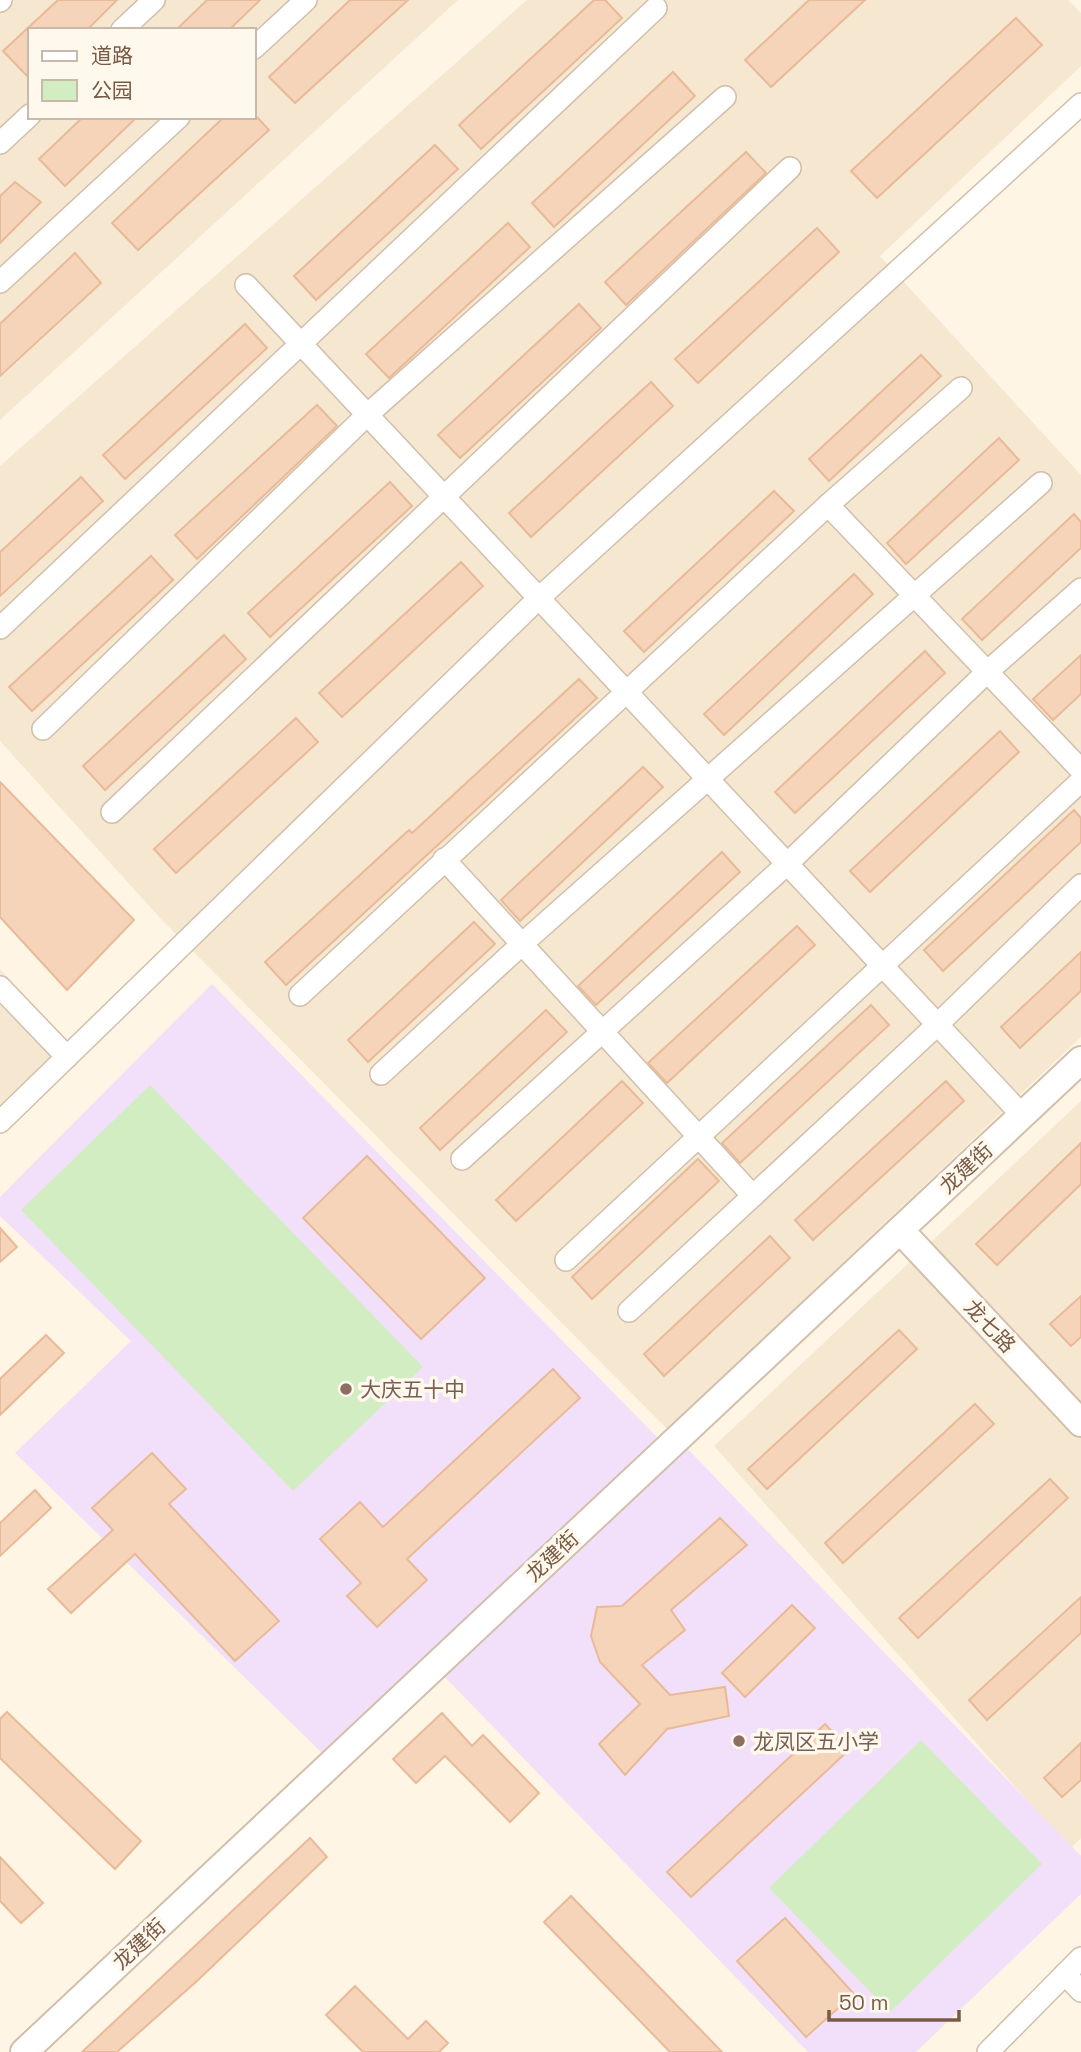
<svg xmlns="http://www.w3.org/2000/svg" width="1081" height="2052" font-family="'Space Grotesk','Noto Sans SC',sans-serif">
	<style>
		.residential { fill: #f6e7d1; fill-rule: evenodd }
		.education { fill: #f2e0fa }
		.green { fill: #d1edc1 }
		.building { fill: #f5d4b9; stroke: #e9ba98; stroke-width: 2 }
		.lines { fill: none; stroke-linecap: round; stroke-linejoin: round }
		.minor-casing { stroke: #d2bfab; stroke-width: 24 }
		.tertiary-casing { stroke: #d2bfab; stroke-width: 30 }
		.minor { stroke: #fff; stroke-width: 21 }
		.tertiary { stroke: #fff; stroke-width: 26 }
		.education-dot { fill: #8d6e63; stroke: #fff8ec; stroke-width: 2.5 }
		.labels { text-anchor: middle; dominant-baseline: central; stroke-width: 7; stroke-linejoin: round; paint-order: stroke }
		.street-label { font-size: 21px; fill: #785b47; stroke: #fff8ec }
		.education-label { font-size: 21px; fill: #785e54; stroke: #fff8ec; text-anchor: start }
	</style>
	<rect width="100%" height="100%" fill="#fef5e4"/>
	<g class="residential">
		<path d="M0 0H458L0 420ZM30 30H254V117H30Z"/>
		<polygon points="527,0 1068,0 1081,13 1081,66 880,256 1081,475 1081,1037 667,1429 160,918 0,741 0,466"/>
		<polygon points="0,969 73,1048 0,1115"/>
		<polygon points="1081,1101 1081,1838 1070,1849 714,1446"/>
	</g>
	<g class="education">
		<polygon points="212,984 657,1437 325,1756 15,1453 131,1341 0,1216 0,1197"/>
		<polygon points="679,1440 1081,1856 1081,1894 916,2052 808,2052 439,1671"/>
	</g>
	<g class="green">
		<polygon points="150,1085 423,1367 293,1491 21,1210"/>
		<polygon points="921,1740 1042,1864 890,2012 769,1888"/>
	</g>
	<g class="building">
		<polygon points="58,0 117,0 87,30 30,30 30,79 3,51"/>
		<polygon points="207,0 260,0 229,30 176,30"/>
		<polygon points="350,0 408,0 295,103 269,77"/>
		<polygon points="594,0 605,0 622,18 481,149 459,125"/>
		<polygon points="809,0 865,0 771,87 745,60"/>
		<polygon points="1016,18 1042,45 877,198 851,171"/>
		<polygon points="673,72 695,96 554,227 532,203"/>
		<polygon points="83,117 137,117 65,186 39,159"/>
		<polygon points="224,117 257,117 269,130 138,250 112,223"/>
		<polygon points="435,145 458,169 316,300 294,276"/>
		<polygon points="746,152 766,173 626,305 605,282"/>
		<polygon points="15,182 41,202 0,243 0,196"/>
		<polygon points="508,223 530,247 389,378 366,354"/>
		<polygon points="817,228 839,252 698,383 675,359"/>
		<polygon points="75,253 101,283 0,376 0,324"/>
		<polygon points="579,304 601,328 460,458 438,435"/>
		<polygon points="245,324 267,348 125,479 103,455"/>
		<polygon points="921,355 941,376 829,481 809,459"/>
		<polygon points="651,382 673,406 531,537 509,513"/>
		<polygon points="317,405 337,426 197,559 175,535"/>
		<polygon points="999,438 1019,460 906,564 887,543"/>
		<polygon points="81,477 103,501 0,596 0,552"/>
		<polygon points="390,482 412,506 270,637 248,613"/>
		<polygon points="774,491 794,511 644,652 624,631"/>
		<polygon points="1074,514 1081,522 1081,548 982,640 962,619"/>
		<polygon points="151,556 173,580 32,711 9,687"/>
		<polygon points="461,562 483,586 342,717 319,693"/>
		<polygon points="854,574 873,594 724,735 704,714"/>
		<polygon points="224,635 246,659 105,790 83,766"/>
		<polygon points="925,651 945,673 795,813 775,792"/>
		<polygon points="1081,655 1081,694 1053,720 1033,699"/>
		<polygon points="579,679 597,698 286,985 265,962 409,830 412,833"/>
		<polygon points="296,718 318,742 176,873 154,849"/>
		<polygon points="1000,731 1019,752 870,892 850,871"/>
		<polygon points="643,767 663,787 520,921 501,900"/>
		<polygon points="0,782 134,920 67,990 0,917"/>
		<polygon points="1074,810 1081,818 1081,842 943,971 924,950"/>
		<polygon points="722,852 740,872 596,1005 578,986"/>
		<polygon points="474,922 495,944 368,1062 348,1040"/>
		<polygon points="797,926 815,945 667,1083 648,1063"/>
		<polygon points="1081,952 1081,991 1020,1048 1001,1027"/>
		<polygon points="871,1005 889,1025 740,1163 722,1143"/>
		<polygon points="546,1010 567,1032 440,1150 420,1128"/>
		<polygon points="622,1081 643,1103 516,1221 496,1200"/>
		<polygon points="946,1081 964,1101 813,1240 795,1220"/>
		<polygon points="1081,1143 1081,1184 997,1265 976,1244"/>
		<polygon points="367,1156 485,1278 421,1339 303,1218"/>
		<polygon points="698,1159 719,1181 592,1299 572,1277"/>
		<polygon points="0,1228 17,1247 0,1262"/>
		<polygon points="770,1236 790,1258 664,1376 644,1354"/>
		<polygon points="1081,1296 1081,1337 1071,1346 1050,1324"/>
		<polygon points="899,1330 917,1349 767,1489 748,1469"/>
		<polygon points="46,1335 64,1353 0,1415 0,1379"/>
		<polygon points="553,1369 580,1398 407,1559 427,1580 377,1627 347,1596 361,1583 320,1539 360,1502 383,1527"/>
		<polygon points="975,1404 994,1424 843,1563 825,1543"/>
		<polygon points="152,1453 186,1489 169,1504 279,1621 235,1661 135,1554 71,1613 48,1589 113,1530 92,1508"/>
		<polygon points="1050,1479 1068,1498 918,1638 899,1618"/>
		<polygon points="35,1490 51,1508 0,1556 0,1523"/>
		<polygon points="720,1518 747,1545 671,1610 685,1630 642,1665 670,1695 725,1687 729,1716 667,1729 625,1775 599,1744 640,1704 600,1662 591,1636 597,1607 622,1606"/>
		<polygon points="1081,1597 1081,1633 987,1720 969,1700"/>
		<polygon points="792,1605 815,1628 745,1697 722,1673"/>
		<polygon points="7,1712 141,1841 115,1869 0,1758 0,1719"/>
		<polygon points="442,1713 472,1746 483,1735 539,1793 510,1822 445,1756 416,1783 393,1759"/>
		<polygon points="825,1724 849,1750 691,1897 667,1872"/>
		<polygon points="1081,1743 1081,1780 1062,1797 1044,1778"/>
		<polygon points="310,1838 327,1857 197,1981 117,2052 82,2052"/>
		<polygon points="0,1857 43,1903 21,1923 0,1901"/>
		<polygon points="571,1896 722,2052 670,2052 544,1922"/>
		<polygon points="785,1918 854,1994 806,2037 737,1961"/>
		<polygon points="355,1986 408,2039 426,2021 448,2043 439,2052 363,2052 326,2015"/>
	</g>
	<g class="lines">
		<defs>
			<g id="minor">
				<polyline points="0,1 1,0"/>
				<polyline points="122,30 154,0"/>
				<polyline points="254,48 306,0"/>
				<polyline points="0,143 30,115"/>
				<polyline points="0,282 179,117"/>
				<polyline points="246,285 1022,1115"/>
				<polyline points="828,505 1081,770"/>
				<polyline points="0,628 656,8"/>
				<polyline points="43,729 367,415 725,97"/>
				<polyline points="112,812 790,168"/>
				<polyline points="444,859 753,1196"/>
				<polyline points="0,987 67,1057"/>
				<polyline points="300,995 828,505 961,388"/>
				<polyline points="381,1074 522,944 1041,483"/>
				<polyline points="0,1122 539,598 1081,104"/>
				<polyline points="462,1159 787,864 987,672 1081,589"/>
				<polyline points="566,1260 1081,781"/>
				<polyline points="629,1311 937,1025 1081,885"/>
				<polyline points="1065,1974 1081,1991"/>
				<polyline points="988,2052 1081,1958"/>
			</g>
			<g id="tertiary">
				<polyline points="900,1230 1081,1423"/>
				<polyline points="24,2052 1081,1060"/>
			</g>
		</defs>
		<use href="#minor" class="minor-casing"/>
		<use href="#tertiary" class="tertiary-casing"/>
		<use href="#minor" class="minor"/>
		<use href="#tertiary" class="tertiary"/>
	</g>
	<g class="education-dot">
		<circle cx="346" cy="1389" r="7"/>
		<circle cx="739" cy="1741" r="7"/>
	</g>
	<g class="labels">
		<g class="street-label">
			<text transform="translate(966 1168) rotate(-43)">龙建街</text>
			<text transform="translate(990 1326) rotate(47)">龙七路</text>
			<text transform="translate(552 1556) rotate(-43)">龙建街</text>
			<text transform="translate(139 1944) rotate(-43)">龙建街</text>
		</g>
		<g class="education-label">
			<text x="360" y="1389">大庆五十中</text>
			<text x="753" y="1741">龙凤区五小学</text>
		</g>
	</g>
	<rect x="28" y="28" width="228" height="91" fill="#fff8ec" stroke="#c9b9aa" stroke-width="2"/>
	<rect x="42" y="51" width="35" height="10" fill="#ffffff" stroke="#c9b9aa" stroke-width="2"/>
	<text x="91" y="63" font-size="21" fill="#785b47">道路</text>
	<rect x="42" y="80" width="35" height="21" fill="#d1edc1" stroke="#c9b9aa" stroke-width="2"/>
	<text x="91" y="98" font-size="21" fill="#785b47">公园</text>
	<path d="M829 2010v10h130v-10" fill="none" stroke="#785b47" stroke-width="3.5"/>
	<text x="839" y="2010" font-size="21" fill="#785b47" stroke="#fff8ec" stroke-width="5" paint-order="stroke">50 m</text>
</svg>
